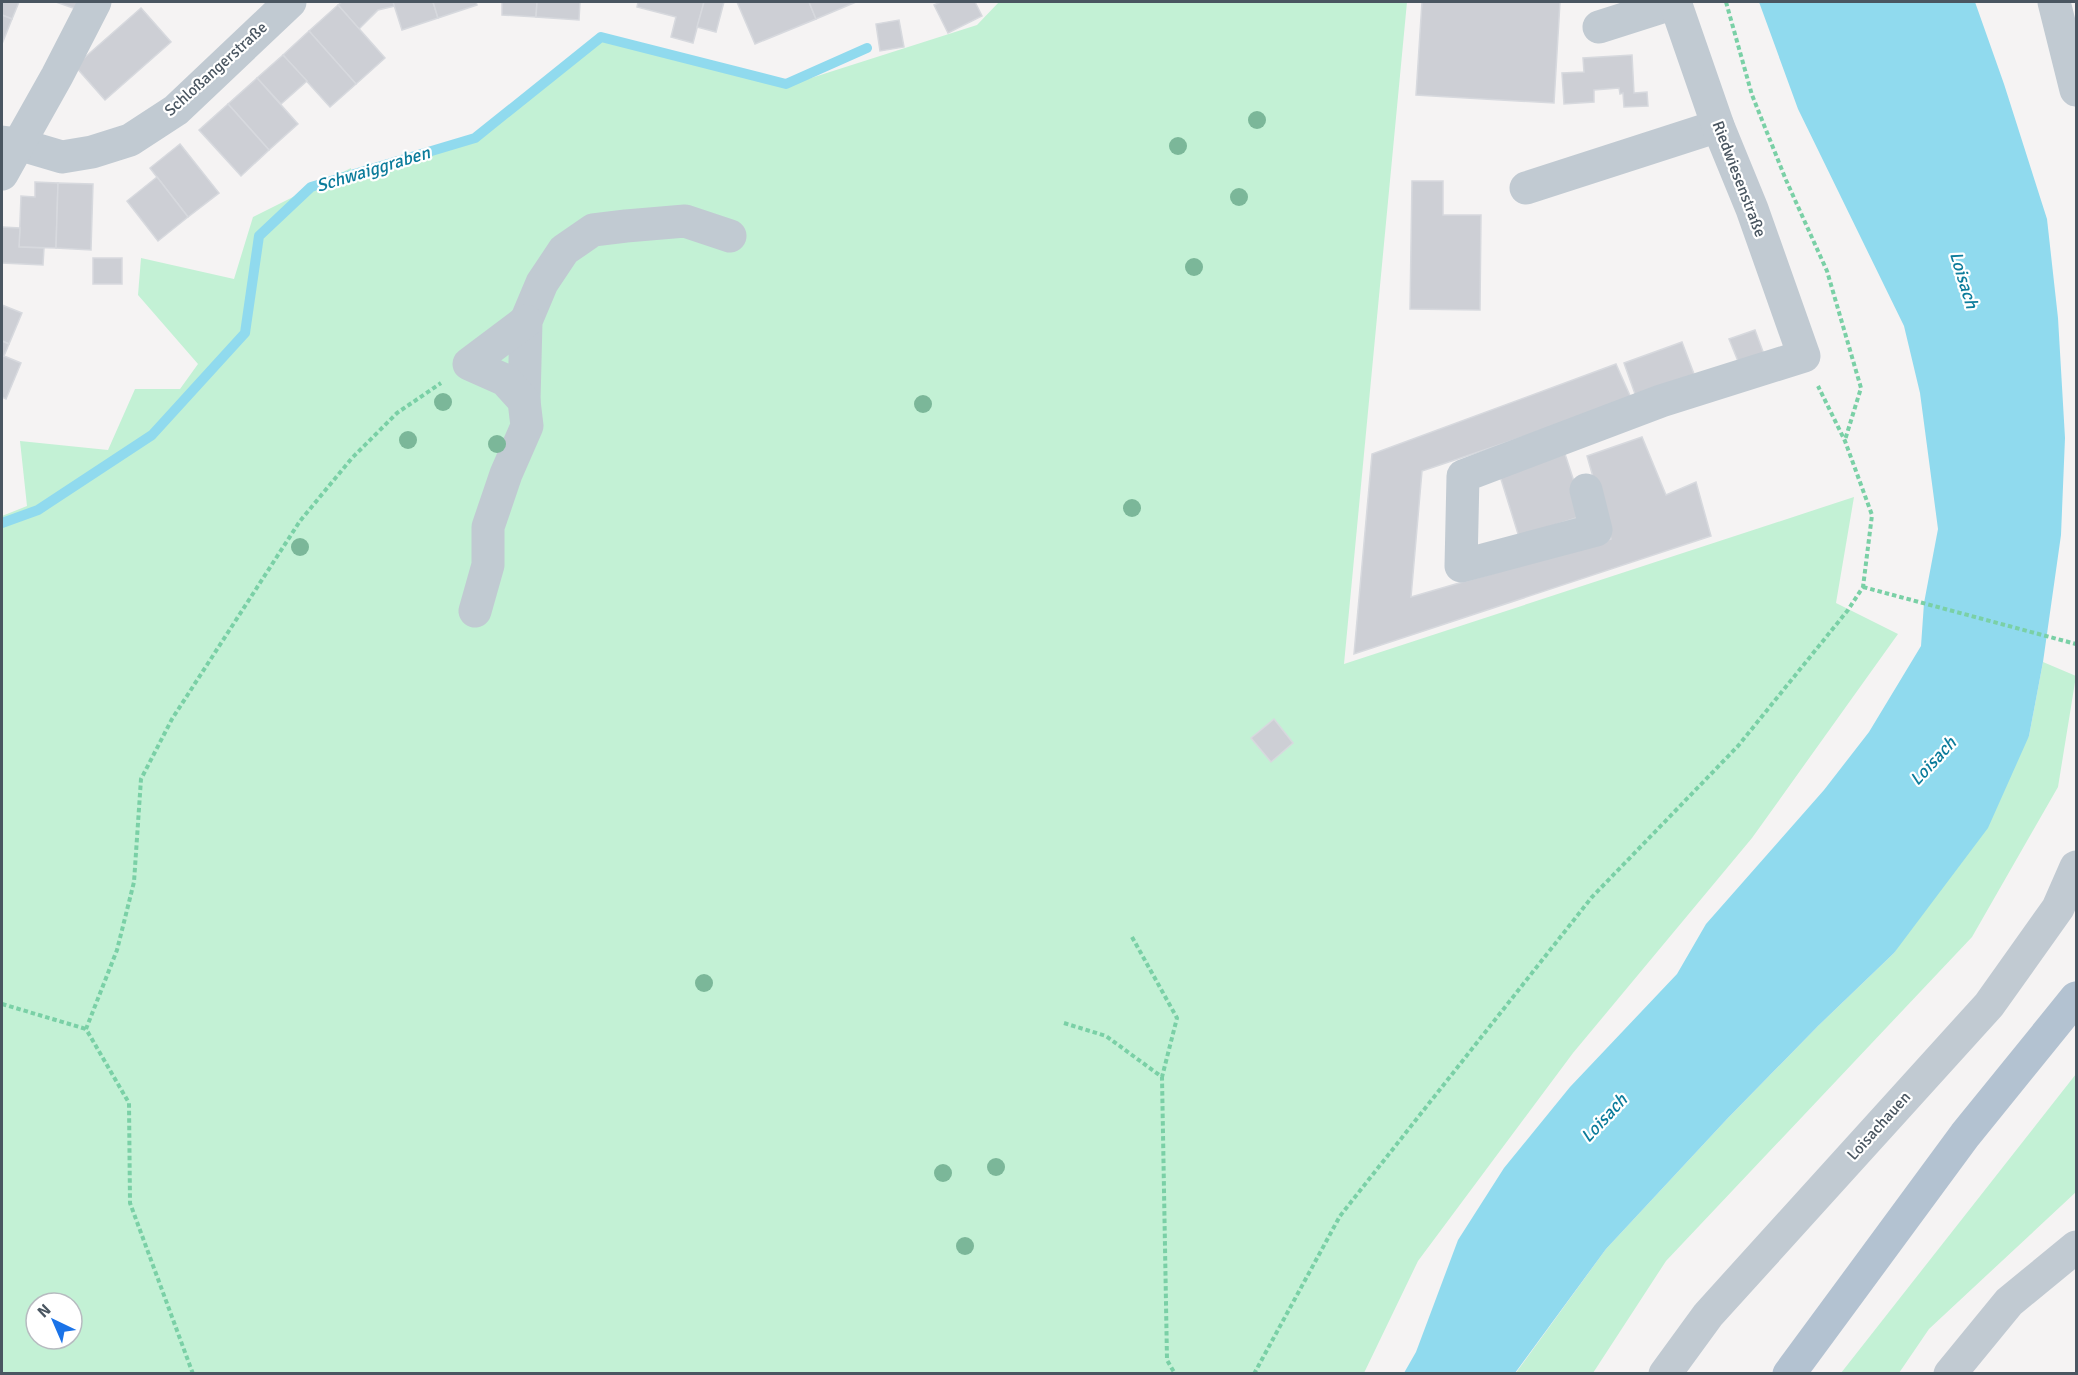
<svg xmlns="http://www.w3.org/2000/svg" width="2078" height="1375" font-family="Signika,sans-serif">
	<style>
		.green { fill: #c3f1d5; fill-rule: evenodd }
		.water { fill: #90daee }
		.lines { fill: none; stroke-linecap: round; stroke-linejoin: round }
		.stream { stroke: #90daee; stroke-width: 10 }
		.building { fill: #cdcfd5; stroke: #d7d9de; stroke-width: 1.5 }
		.path { stroke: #7ad0a6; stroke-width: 4; stroke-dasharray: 4.5 3; stroke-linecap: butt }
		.minor { stroke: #c1cad2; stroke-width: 33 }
		.major { stroke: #b3c2d1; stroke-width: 33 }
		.tree { fill: #7bb799 }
		.labels { text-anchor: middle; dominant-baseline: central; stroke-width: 4.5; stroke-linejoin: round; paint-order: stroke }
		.street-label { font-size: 16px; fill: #4a5661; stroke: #fff }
		.water-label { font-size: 18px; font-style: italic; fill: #0c7c9b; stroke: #fff }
	</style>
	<rect width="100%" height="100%" fill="#f5f3f3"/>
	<g class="green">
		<path d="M999 2H1407L1344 664 1854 497 1836 603 1898 634 1752 838 1573 1053 1418 1261 1364 1373 2 1374V516L27 506 20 441 108 450 135 389H180L198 364 138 295 141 258 234 279 253 217 351 168V176L476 140 602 40 786 86 977 25ZM36 1303H72V1339H36Z"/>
		<polygon points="2043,662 2076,676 2058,787 1972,937 1666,1261 1593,1373 1515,1374 1606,1249 1727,1119 1818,1026 1894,953 2029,736"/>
		<polygon points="2076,1074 2076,1192 1929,1329 1899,1373 1841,1373"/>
	</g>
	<polygon class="water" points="1759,2 1975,2 2004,84 2047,219 2058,318 2065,438 2061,535 2043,662 2029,736 1988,828 1894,953 1818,1026 1727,1119 1606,1249 1515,1373 1404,1373 1416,1352 1458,1240 1504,1168 1570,1087 1677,974 1706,924 1824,790 1869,732 1921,646 1924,603 1938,529 1920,393 1904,326 1798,109"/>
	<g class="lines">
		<polyline class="stream" points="2,523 38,510 152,435 245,333 259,236 311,187 475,138 601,37 786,84 867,48"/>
	</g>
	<g class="building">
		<polygon points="2,2 19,2 12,19 2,15"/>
		<polygon points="56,2 79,2 76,9"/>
		<polygon points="342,2 393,2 395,6 378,10 359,29 338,5"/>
		<polygon points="393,2 433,2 438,18 402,30"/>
		<polygon points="433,2 476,2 477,5 438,18"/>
		<polygon points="502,2 537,2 536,17 502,15"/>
		<polygon points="537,2 580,2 579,20 536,17"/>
		<polygon points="638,2 704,2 693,43 671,37 676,17 637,7"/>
		<polygon points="704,2 724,2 716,32 697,27"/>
		<polygon points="737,2 809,2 816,19 755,44"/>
		<polygon points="809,2 856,2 816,19"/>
		<polygon points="941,2 975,2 982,16 948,33 934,5"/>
		<polygon points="1422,2 1560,2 1554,103 1416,95"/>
		<polygon points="338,5 385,58 356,84 309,31"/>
		<polygon points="141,8 171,42 105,100 75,66"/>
		<polygon points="2,15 12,19 2,44"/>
		<polygon points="899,20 904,47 880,51 876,24"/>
		<polygon points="309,31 356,84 330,107 283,55"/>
		<polygon points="283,55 307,81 281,104 257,78"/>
		<polygon points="1632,55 1634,93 1647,92 1648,106 1624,107 1623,93 1620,94 1619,88 1594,90 1594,102 1564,104 1562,73 1584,72 1583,58"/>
		<polygon points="257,78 298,124 269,150 228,104"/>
		<polygon points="228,104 269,150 241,176 199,130"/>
		<polygon points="180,144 219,193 188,217 150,168"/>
		<polygon points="157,177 188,217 158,241 127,201"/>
		<polygon points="1412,181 1443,181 1443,215 1481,215 1480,310 1410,309"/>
		<polygon points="35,182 58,183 56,248 19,247 21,196 35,197"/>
		<polygon points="58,183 93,184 91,250 56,248"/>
		<polygon points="2,227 20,228 19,247 44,248 43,265 2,263"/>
		<rect x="93" y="258" width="29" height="26"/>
		<polygon points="2,305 22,313 9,344 2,341"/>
		<polygon points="1755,330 1765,357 1740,366 1729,339"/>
		<polygon points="2,341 9,344 4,356 21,363 6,399 2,397"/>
		<polygon points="1682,342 1697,382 1635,394 1624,363"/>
		<polygon points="1616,364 1632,400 1422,471 1411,597 1611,539 1587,456 1642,437 1666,495 1696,482 1711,536 1354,654 1372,454"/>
		<polygon points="1565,454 1585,515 1519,537 1500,476"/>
		<polygon points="1274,719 1293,743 1271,762 1251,738"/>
	</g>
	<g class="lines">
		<g class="path">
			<polyline points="1726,2 1752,95 1786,180 1827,271 1861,388 1845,440"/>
			<polyline points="1863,587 2076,644"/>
			<polyline points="1132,937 1177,1018 1162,1077"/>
			<polyline points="2,1004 86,1029"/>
			<polyline points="1064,1023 1106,1036 1162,1077 1167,1360 1175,1374"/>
			<polyline points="193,1374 130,1203 129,1103 86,1029 117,950 134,882 141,779 172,719 300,521 352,458 397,413 441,383"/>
			<polyline points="1254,1374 1340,1216 1592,897 1738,746 1848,610 1863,587 1872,515 1845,441 1818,386"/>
		</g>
		<g class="minor">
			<polyline points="2054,2 2076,90"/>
			<polyline points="1599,27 1668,5 1676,5"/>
			<polyline points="2,142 18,144 62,157 92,152 130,140 176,110 290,2"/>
			<polyline points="2,174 57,76 95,2"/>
			<polyline points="1526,188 1718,126"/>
			<polyline points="524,401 526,321 542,283 564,250 593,230 626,226 685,221 730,236"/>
			<polyline points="1586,490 1596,530 1461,566 1463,476 1661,401 1804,356 1752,209 1718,126 1675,2"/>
			<polyline points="475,611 488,565 488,527 506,474 527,426 524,401 505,380 469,364 526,321"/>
			<polyline points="1665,1374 1708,1315 1989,1005 2058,908 2076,867"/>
			<polyline points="1950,1374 2009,1302 2076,1247"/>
		</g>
		<polyline class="major" points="1789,1374 1965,1135 2076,998"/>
	</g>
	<g class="tree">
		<circle cx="1257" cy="120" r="9"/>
		<circle cx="1178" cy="146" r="9"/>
		<circle cx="1239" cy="197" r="9"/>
		<circle cx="1194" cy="267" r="9"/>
		<circle cx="443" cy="402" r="9"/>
		<circle cx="923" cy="404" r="9"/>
		<circle cx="408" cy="440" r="9"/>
		<circle cx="497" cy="444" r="9"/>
		<circle cx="1132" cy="508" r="9"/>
		<circle cx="300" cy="547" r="9"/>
		<circle cx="704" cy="983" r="9"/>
		<circle cx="996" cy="1167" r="9"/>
		<circle cx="943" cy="1173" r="9"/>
		<circle cx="965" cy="1246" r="9"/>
	</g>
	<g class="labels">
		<g class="street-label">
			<text transform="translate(216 69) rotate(-42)">Schloßangerstraße</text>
			<text transform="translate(1739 179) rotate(69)">Riedwiesenstraße</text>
			<text transform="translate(1879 1126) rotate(-48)">Loisachauen</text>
		</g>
		<g class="water-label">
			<text transform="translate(373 169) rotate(-17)">Schwaiggraben</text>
			<text transform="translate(1964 280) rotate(73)">Loisach</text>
			<text transform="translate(1933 761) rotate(-47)">Loisach</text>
			<text transform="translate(1604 1118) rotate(-47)">Loisach</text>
		</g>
	</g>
	<rect width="2078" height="1375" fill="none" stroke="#4a5661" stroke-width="6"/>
	<g transform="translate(54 1321) rotate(316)"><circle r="28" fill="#ffffff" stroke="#b7bbc0" stroke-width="1.5"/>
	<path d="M0-4.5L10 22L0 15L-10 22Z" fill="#1a73e8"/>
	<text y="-9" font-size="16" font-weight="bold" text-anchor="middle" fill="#4a5661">N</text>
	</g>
</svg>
